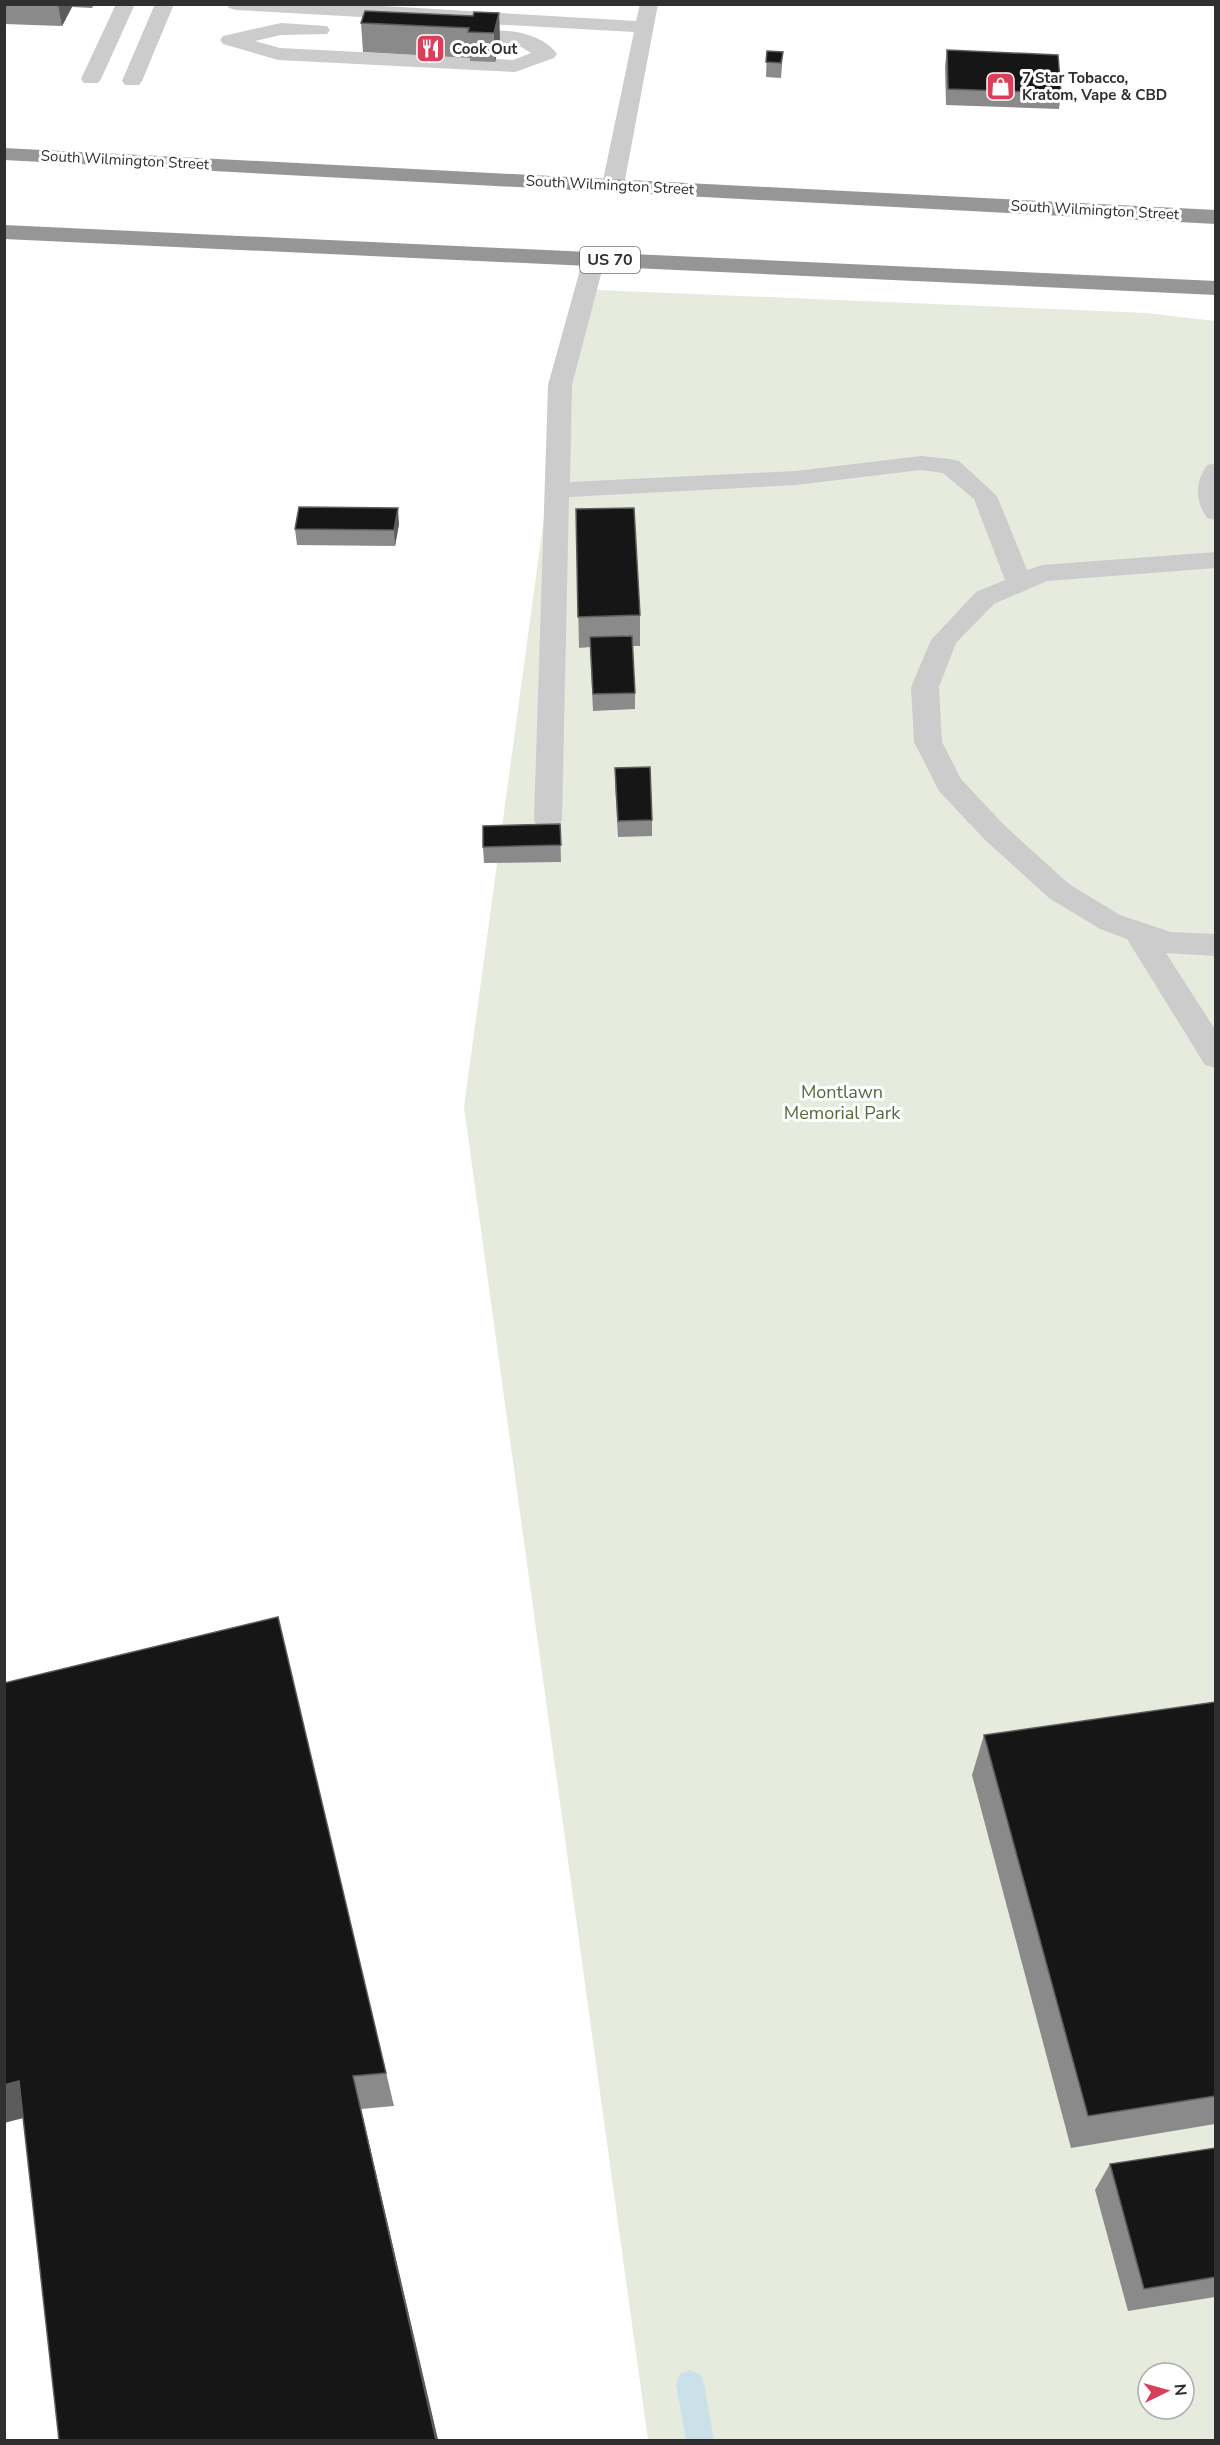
<svg xmlns="http://www.w3.org/2000/svg" width="1220" height="2445" font-family="'Nunito Sans',sans-serif">
	<style>
		.green { fill: #e6ebde; fill-rule: evenodd }
		.lines { fill: none; stroke-linecap: round; stroke-linejoin: round }
		.stream { fill: #cbe1ea; fill-rule: evenodd }
		.minor { fill: #ccc; fill-rule: evenodd }
		.highway { fill: #969696; fill-rule: evenodd }
		.wall { fill: #8a8a8a }
		.shaded-wall { fill: #5c5c5c }
		.building { fill: #161616; stroke: #5c5c5c; stroke-width: 1.5 }
		.labels { text-anchor: middle; dominant-baseline: central; stroke-width: 6; stroke-linejoin: round; paint-order: stroke }
		.far-poi-label { font-size: 15px; font-weight: bold; fill: #2f2f2f; stroke: #fff; text-anchor: start }
		.far-street-label { font-size: 15px; fill: #2f2f2f; stroke: #fff }
		.shield { fill: #fff; stroke: #6d6d6d; stroke-width: 1.5 }
		.shield-label { font-size: 16px; font-weight: bold; fill: #2f2f2f }
		.park-label { font-size: 18px; fill: #57683f; stroke: #fff }
	</style>
	<rect width="100%" height="100%" fill="#fff"/>
	<path class="green" d="M575 289 1147 313 1215 321V2440H648L464 1107ZM1148 2373H1184V2409H1148Z"/>
	<g class="lines">
		<polygon class="stream" points="690,2370 700,2374 704,2384 714,2440 686,2440 676,2384 680,2374"/>
		<g class="minor">
			<polygon points="116,4 135,4 101,79 98,83 84,83 81,79"/>
			<polygon points="155,4 174,4 142,81 139,85 125,85 122,81"/>
			<polygon points="227,4 349,4 636,21 640,4 658,4 624,185 621,190 613,191 605,190 602,185 634,32 236,10 229,8"/>
			<path d="M281 23 327 26 330 30 327 34 281 35 255 41 280 48 513 60 531 53 518 45 482 41 479 37 482 33C505 27 542 33 557 54L554 58 515 72 278 60 223 44 220 40 223 36Z"/>
			<polygon points="594,252 602,254 605,259 572,385 570,482 796,471 921,456 950,459 959,461 997,496 1027,570 1042,565 1216,552 1216,568 1047,581 994,604 956,643 939,687 942,742 961,779 1004,825 1069,884 1120,915 1171,932 1216,934 1216,956 1166,953 1216,1031 1216,1068 1205,1065 1127,939 1100,929 1049,898 984,839 939,791 914,742 911,687 931,640 976,592 1005,580 974,499 943,473 921,470 796,485 569,497 562,820 558,827 548,830 538,827 534,820 548,385 583,259 586,254"/>
			<path d="M1216 463V520L1207 518C1195 501 1195 482 1207 465Z"/>
		</g>
		<g class="highway">
			<polygon points="4,148 1216,210 1216,224 4,160"/>
			<polygon points="4,225 1216,281 1216,295 4,239"/>
		</g>
	</g>
	<g class="wall">
		<polygon points="4,4 94,4 92,8 72,7 62,26 4,24"/>
		<polygon points="499,13 500,42 495,62 470,61 470,58 363,52 361,23 473,16"/>
		<polygon points="947,50 1061,93 1059,109 946,105 945,66"/>
		<polygon points="767,51 783,52 781,78 766,77"/>
		<polygon points="576,509 640,615 640,646 632,646 635,693 635,709 593,711 590,647 579,648"/>
		<polygon points="399,524 395,546 297,545 295,529"/>
		<polygon points="615,768 652,820 652,836 618,837 615,784"/>
		<polygon points="560,824 561,862 484,863 483,847"/>
		<polygon points="278,1617 394,2106 361,2109 438,2440 59,2440"/>
		<polygon points="1215,1702 1215,2124 1071,2148 972,1775 984,1735"/>
		<polygon points="1215,2148 1215,2297 1128,2311 1095,2190 1110,2164"/>
	</g>
	<g class="shaded-wall">
		<polygon points="58,4 71,4 72,7 62,26"/>
		<polygon points="499,13 500,42 495,62 494,33"/>
		<polygon points="398,508 399,524 395,546 394,530"/>
		<polygon points="353,2076 361,2109 438,2440 436,2440"/>
		<polygon points="19,2081 39,2114 4,2123 4,2085"/>
	</g>
	<g class="building">
		<polygon points="365,11 473,16 474,12 499,13 494,33 468,32 469,28 361,23"/>
		<polygon points="947,50 1058,55 1061,93 948,89"/>
		<polygon points="767,51 783,52 781,63 766,62"/>
		<polygon points="299,507 398,508 394,530 295,529"/>
		<polygon points="634,508 640,615 578,617 576,509"/>
		<polygon points="632,636 635,693 593,694 590,637"/>
		<polygon points="650,767 652,820 618,821 615,768"/>
		<polygon points="560,824 561,845 483,847 483,826"/>
		<polygon points="278,1617 386,2073 353,2076 436,2440 59,2440 19,2081 4,2085 4,1683"/>
		<polygon points="1215,1702 1215,2096 1088,2116 984,1735"/>
		<polygon points="1215,2148 1215,2277 1144,2289 1110,2164"/>
	</g>
	<defs>
		<symbol id="restaurant-square" viewBox="-11 -11 22 22"><rect x="-9" y="-9" width="18" height="18" rx="4" fill="#d93e5b" stroke="#fff"/><path d="M-5-6h1v4h1v-4h1v4h1v-4h1v5L-1.5 .5V6h-2V.5L-5-1ZM5-6V6H3V1.5H1.5Q1.5-4 5-6Z" fill="#fff"/></symbol>
		<symbol id="shop-square" viewBox="-11 -11 22 22"><rect x="-9" y="-9" width="18" height="18" rx="4" fill="#d93e5b" stroke="#fff"/><path d="M-5-2.5h2.3a2.7 3.5 0 0 1 5.4 0H5L5.5 6h-11ZM-1.5-2.5h3a1.5 2.3 0 0 0-3 0Z" fill="#fff"/></symbol>
	</defs>
	<g fill-rule="evenodd">
		<use href="#restaurant-square" x="414" y="32" width="33" height="33"/>
		<use href="#shop-square" x="984" y="70" width="33" height="33"/>
	</g>
	<g class="labels">
		<g class="far-poi-label">
			<text x="452" y="49">Cook Out</text>
			<text x="1022" y="78">7 Star Tobacco,<tspan x="1022" dy="17">Kratom, Vape &amp; CBD</tspan></text>
		</g>
		<g class="far-street-label">
			<text transform="translate(125 160) rotate(3)">South Wilmington Street</text>
			<text transform="translate(610 185) rotate(3)">South Wilmington Street</text>
			<text transform="translate(1095 210) rotate(3)">South Wilmington Street</text>
		</g>
		<rect class="shield" x="580" y="247" width="60" height="26" rx="4.5"/>
		<g class="shield-label">
			<text x="610" y="260">US 70</text>
		</g>
		<g class="park-label">
			<text x="842" y="1092">Montlawn<tspan x="842" dy="21">Memorial Park</tspan></text>
		</g>
	</g>
	<rect width="1220" height="2445" fill="none" stroke="#2f2f2f" stroke-width="12"/>
	<g transform="translate(1166 2391) rotate(85)"><circle r="28" fill="#ffffff" stroke="#acacac" stroke-width="1.5"/>
	<path d="M0-4.5L10 22L0 15L-10 22Z" fill="#d93e5b"/>
	<text y="-9" font-size="16" font-weight="bold" text-anchor="middle" fill="#2f2f2f">N</text>
	</g>
</svg>
